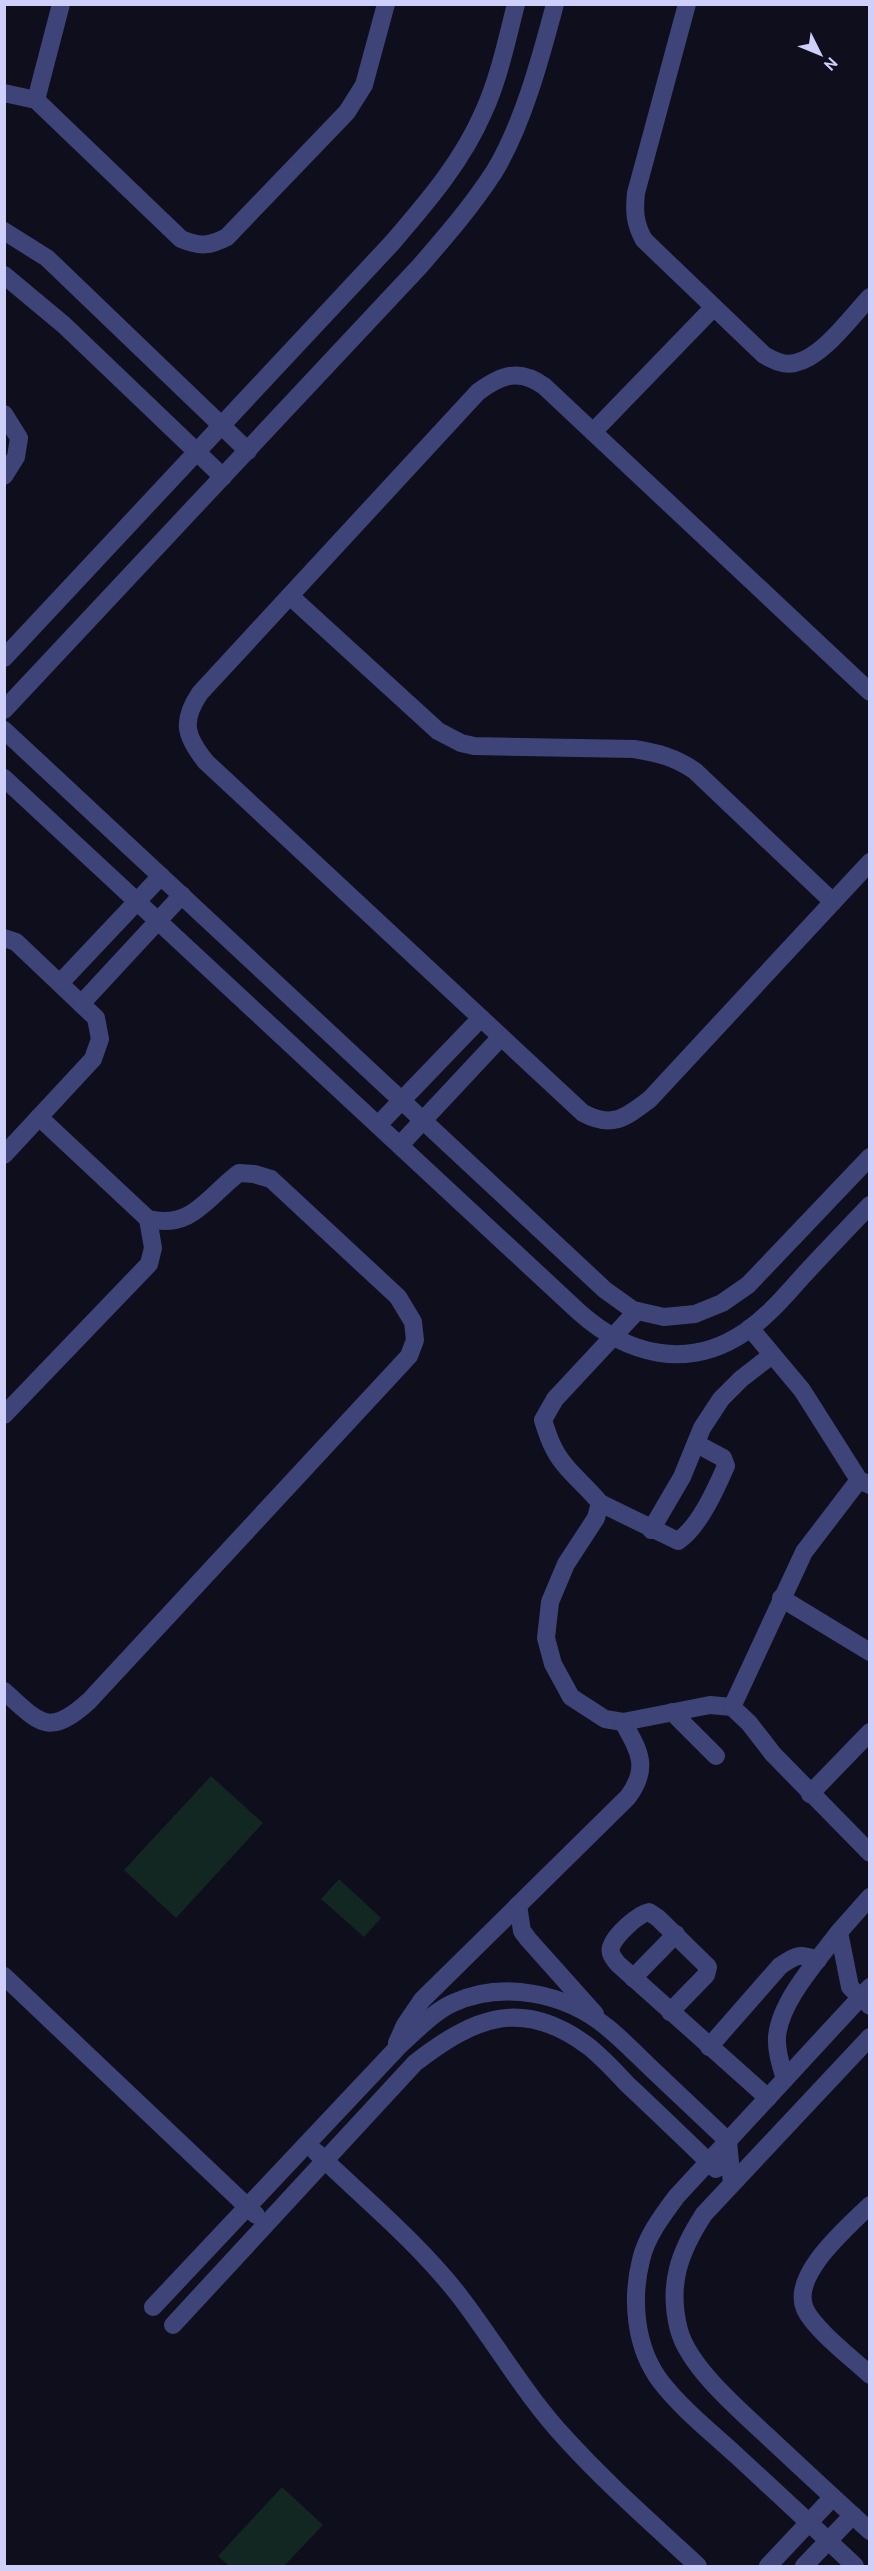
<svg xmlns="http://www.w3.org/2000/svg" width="874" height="2571" font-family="Cabin,sans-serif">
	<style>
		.green { fill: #122622 }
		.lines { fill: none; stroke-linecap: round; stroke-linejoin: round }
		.minor { stroke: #3e4477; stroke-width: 18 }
	</style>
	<rect width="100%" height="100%" fill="#0e0e1d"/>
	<g class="green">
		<polygon points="211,1776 263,1823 176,1918 124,1870"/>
		<polygon points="339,1879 381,1918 364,1937 321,1899"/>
		<polygon points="282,2487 323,2525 284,2566 229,2566 218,2556"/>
	</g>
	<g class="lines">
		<g class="minor">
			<path d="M687 4 636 193C634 212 635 224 644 240L764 355C773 360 784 366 795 363 823 357 851 317 870 297"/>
			<path d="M4 93 36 100 181 239C200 247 210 246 227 237L347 112 364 85 386 4"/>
			<polyline points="36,100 61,4"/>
			<polyline points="4,231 47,258 248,451"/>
			<polyline points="4,275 64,325 223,477"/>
			<polyline points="4,414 19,438 16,457 4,476"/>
			<polyline points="593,432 713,308"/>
			<path d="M290 596 438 731 461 743 474 746 634 749C658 753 675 757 695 771L833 902"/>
			<path d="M4 658 392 243C428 201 462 162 484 111 499 78 507 39 516 4"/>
			<path d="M870 692 544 386C519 368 501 375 478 392L200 693C181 721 185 736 206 762L583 1113C613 1129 626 1117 650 1099L870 862"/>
			<path d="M4 710 420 266C446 236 472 206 494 172 522 127 541 57 555 4"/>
			<polyline points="4,730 605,1290 633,1310 664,1317 695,1314 722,1303 748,1285 870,1157"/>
			<path d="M4 778 579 1312C627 1355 688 1371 745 1332 767 1317 783 1298 801 1278 823 1254 847 1229 870 1205"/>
			<polyline points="4,938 16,942 96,1018 100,1039 93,1059 4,1155"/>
			<polyline points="60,983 161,876"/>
			<polyline points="81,1004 182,895"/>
			<polyline points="378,1125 481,1018"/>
			<polyline points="400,1145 501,1037"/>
			<path d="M637 1311 555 1399 543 1420C548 1436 553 1451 564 1464 575 1478 589 1489 600 1503L596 1518 566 1564 550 1602 546 1638 553 1664 571 1697 605 1719 623 1722 710 1705 732 1707 749 1723 773 1754 870 1853"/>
			<polyline points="750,1328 802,1390 859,1480 870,1485"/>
			<polyline points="4,1415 149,1264 153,1248 148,1219"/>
			<path d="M600 1503 678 1541C699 1527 716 1489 726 1466L723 1458 697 1444"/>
			<polyline points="651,1530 682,1477 702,1428 721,1399 741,1379 772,1355"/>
			<polyline points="781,1598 870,1652"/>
			<path d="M4 1691C40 1723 48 1738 89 1701L409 1356 415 1340 413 1322 398 1297 271 1179 254 1174 239 1173C208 1196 192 1230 148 1219L39 1117"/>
			<polyline points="732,1707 804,1552 859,1480"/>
			<polyline points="672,1712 716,1756"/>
			<polyline points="810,1794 870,1732"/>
			<polyline points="870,1897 839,1932 850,1987 870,2006"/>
			<polyline points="518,1905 522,1931 528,1939 595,2014"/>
			<polyline points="4,1976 256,2215"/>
			<polyline points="633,1978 676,1934"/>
			<path d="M670 2012 706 1975 708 1967 658 1918 649 1912C638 1914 615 1935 611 1947 609 1954 614 1959 618 1964L768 2098"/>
			<path d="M870 2037 704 2214C680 2251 667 2284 679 2330 690 2371 749 2418 779 2447 809 2475 839 2503 870 2531"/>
			<path d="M397 2043 405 2025 422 2000 628 1797C650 1767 639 1751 623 1722"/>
			<path d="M709 2047 780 1966C796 1955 799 1953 818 1960"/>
			<path d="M785 2079C781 2066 776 2051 777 2037 780 2001 818 1960 839 1932"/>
			<path d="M316 2152C364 2198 417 2242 458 2294 495 2342 525 2395 567 2440 608 2485 654 2525 698 2566"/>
			<path d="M870 2205C848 2227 790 2275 805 2309 814 2329 853 2359 870 2375"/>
			<path d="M153 2307 399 2046C416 2031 433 2012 453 2003 503 1980 566 1993 608 2028 624 2041 639 2057 655 2072 679 2095 704 2118 728 2141L732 2184"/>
			<path d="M173 2325 415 2063C474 2017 522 1997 588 2046 602 2057 615 2071 627 2084 657 2112 687 2141 716 2169"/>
			<polyline points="768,2566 833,2497"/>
			<polyline points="804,2566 853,2515"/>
			<path d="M855 2566C816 2529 776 2492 736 2455 711 2432 682 2409 661 2382 635 2348 631 2300 641 2260 646 2237 662 2216 676 2197L870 1987"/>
		</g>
	</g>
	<rect width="874" height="2571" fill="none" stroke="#cfd0fa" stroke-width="12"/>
	<g transform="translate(820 54) rotate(133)" stroke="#0e0e1d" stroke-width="4.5" paint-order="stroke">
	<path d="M0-4.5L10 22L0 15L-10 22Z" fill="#cfd0fa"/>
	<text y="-9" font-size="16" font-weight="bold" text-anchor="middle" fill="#cfd0fa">N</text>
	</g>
</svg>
